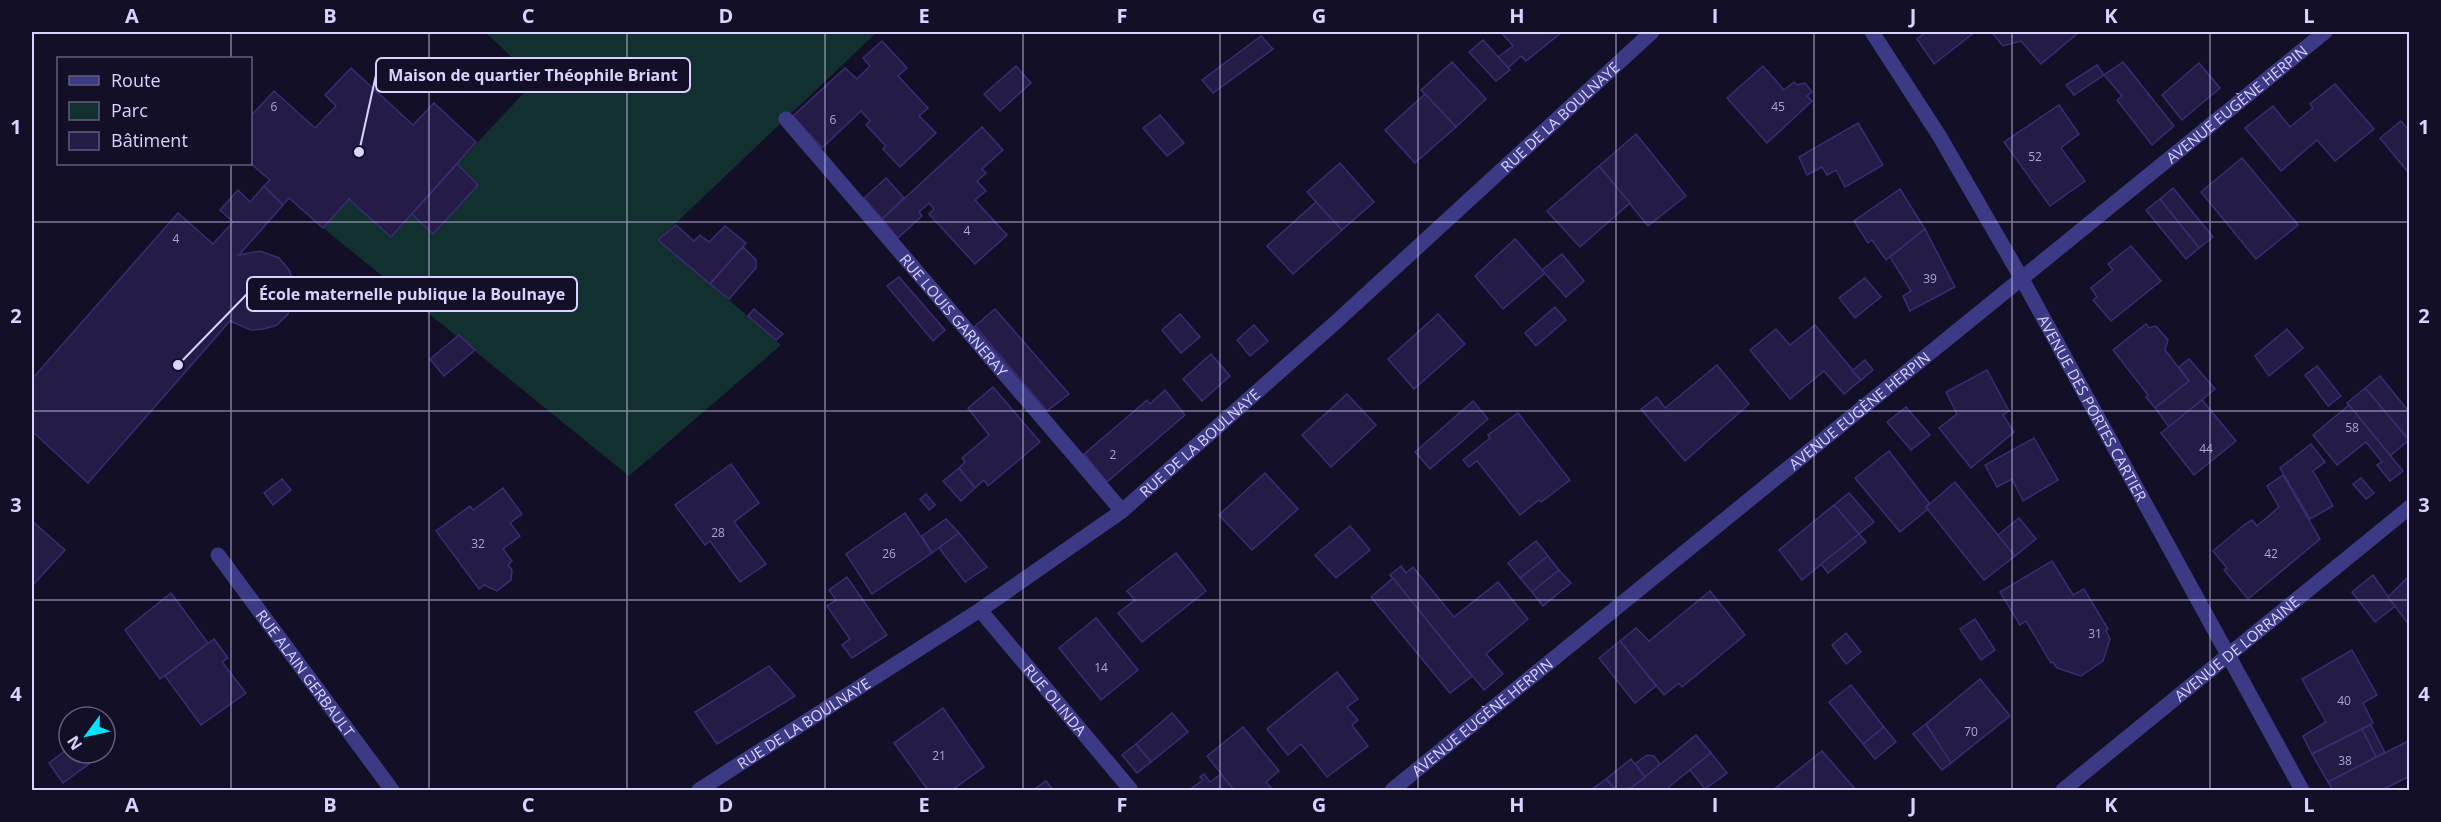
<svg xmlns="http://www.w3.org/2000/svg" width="2441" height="822" font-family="'Open Sans',sans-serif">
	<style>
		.green { fill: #12302f }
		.building { fill: #241b47; stroke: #3b2d73; stroke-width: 1.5 }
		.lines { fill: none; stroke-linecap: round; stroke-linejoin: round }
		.minor { stroke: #3d3a85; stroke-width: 15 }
		.grid { fill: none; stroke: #d9d4ff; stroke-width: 1.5; stroke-opacity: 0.55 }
		.labels { text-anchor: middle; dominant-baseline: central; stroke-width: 4.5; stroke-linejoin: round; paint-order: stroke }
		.number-label { font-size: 12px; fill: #aca6d1 }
		.street-label { font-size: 15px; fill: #d9d4ff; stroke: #130f26 }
		.leader { fill: none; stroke: #d9d4ff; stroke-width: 2 }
		.callout-dot { fill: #d9d4ff; stroke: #130f26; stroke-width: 2 }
		.callout { fill: #130f26; stroke: #d9d4ff; stroke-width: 2 }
		.callout-label { font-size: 16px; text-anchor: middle; font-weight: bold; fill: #d9d4ff }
		.neatline { fill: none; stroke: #d9d4ff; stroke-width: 2 }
		.grid-label { font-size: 20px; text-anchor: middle; font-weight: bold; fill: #d9d4ff }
	</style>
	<rect width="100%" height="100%" fill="#130f26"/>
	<polygon class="green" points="485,32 877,32 659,239 781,345 629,476 323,228 349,199 391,237 412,214 433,234 477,185 457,164 536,80"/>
	<g class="building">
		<polygon points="1501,32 1562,32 1526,61 1521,56 1508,68 1498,57 1513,46"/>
		<polygon points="1926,32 1975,32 1934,64 1917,39"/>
		<polygon points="1994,32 2077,32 2078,33 2041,64 2021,41 2003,46 1993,34"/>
		<polygon points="1261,36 1273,49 1213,93 1202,80"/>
		<polygon points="1483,40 1510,70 1496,81 1469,52"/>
		<polygon points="882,41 907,68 898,76 928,108 919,116 936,133 900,167 883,149 886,146 866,125 870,121 861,111 822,148 793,116 845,68 857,79 870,66 863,58"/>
		<polygon points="1452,62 1486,99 1456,127 1421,90"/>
		<polygon points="2123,62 2174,126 2152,145 2117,100 2122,96 2104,75"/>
		<polygon points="2199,63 2220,88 2182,120 2162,95"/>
		<polygon points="2097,65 2104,75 2074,95 2066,85"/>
		<polygon points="1016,66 1031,83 1000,111 984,94"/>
		<polygon points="1763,66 1784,90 1794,82 1797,85 1805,83 1812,92 1807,96 1812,101 1767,143 1727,98"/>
		<polygon points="351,68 413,125 434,103 476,142 391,237 349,199 323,228 289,198 283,205 264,186 270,180 250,163 250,117 274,91 315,128 336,106 325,95"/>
		<polygon points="2335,84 2374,129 2335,161 2317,140 2281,171 2245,128 2273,106 2290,127 2313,108 2310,104"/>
		<polygon points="1425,94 1456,127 1415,163 1385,130"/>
		<polygon points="2059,105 2079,134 2061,148 2085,181 2050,206 2004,142"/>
		<polygon points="1160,115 1184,143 1167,156 1143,128"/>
		<polygon points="2401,121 2410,132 2408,172 2380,138"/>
		<polygon points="1858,123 1883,165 1845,187 1836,170 1827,175 1822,167 1807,175 1799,157"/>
		<polygon points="982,127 1003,150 982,169 986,173 977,181 986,191 975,200 1007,235 975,264 929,214 934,209 929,203 919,212 922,216 898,238 882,219"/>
		<polygon points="1636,134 1686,196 1648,226 1599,166"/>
		<polygon points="2242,158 2298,225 2256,259 2201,192"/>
		<polygon points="1340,163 1374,202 1342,230 1307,192"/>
		<polygon points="457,164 478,185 433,234 412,214"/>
		<polygon points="1599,166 1630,203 1580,247 1547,211"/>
		<polygon points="886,178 904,198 882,219 864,198"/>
		<polygon points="264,186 283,205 239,255 260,251 279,258 289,270 294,282 294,299 288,314 277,325 264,329 251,330 230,321 88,483 32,431 32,379 178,213 213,244 233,222 220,210 238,190 250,202"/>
		<polygon points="2173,188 2213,237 2199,248 2160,199"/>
		<polygon points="1900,189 1925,229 1886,260 1872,240 1868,243 1854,221"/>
		<polygon points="2160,199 2199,248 2186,259 2146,210"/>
		<polygon points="1316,202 1342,230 1293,274 1267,246"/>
		<polygon points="676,225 694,241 700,235 709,242 725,226 746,243 710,284 658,240"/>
		<polygon points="1925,229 1955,287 1910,311 1903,296 1911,291 1890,257"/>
		<polygon points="1515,239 1545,273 1503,309 1475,276"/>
		<polygon points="2131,246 2161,281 2111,321 2093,300 2097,297 2091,288 2113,270 2108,264"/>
		<polygon points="743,247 756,260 756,268 729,299 710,284"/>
		<polygon points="1562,254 1584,281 1566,297 1542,270"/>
		<polygon points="899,277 945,330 933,341 887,286"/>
		<polygon points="1865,278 1881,297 1855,318 1839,298"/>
		<polygon points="1555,307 1566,320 1536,346 1525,333"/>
		<polygon points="754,309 783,334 776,340 748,316"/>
		<polygon points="995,309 1069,394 1047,411 975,326"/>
		<polygon points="1180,314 1200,337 1181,353 1162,330"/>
		<polygon points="1438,314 1465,344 1414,389 1388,359"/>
		<polygon points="2146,324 2149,328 2156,326 2168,340 2165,350 2189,381 2155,408 2146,397 2148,395 2113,350"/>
		<polygon points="1254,325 1268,341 1250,356 1237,340"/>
		<polygon points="1815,325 1861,380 1844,394 1824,371 1790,399 1750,350 1776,329 1790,345"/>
		<polygon points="2287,329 2303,348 2269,376 2255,356"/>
		<polygon points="459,335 475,350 444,376 430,359"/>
		<polygon points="1211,354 1230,376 1202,401 1183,379"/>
		<polygon points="2189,359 2215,389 2169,427 2155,408 2189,381 2179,367"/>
		<polygon points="1865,360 1873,370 1861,380 1852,371"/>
		<polygon points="1717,365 1749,404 1685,461 1641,409 1657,397 1665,408"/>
		<polygon points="2317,366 2341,396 2328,406 2305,375"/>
		<polygon points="1987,370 2009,411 2003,415 2014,432 1971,468 1939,428 1957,414 1946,392"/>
		<polygon points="2380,376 2410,413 2409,440 2365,388"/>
		<polygon points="993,387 1040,442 988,486 984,480 975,488 959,468 965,462 962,458 989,435 968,408"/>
		<polygon points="2365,388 2409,440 2390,456 2347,403"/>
		<polygon points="1165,390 1185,415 1107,482 1084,454 1147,400 1150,404"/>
		<polygon points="1347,394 1376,425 1331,467 1302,435"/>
		<polygon points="2202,400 2236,441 2194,475 2161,433"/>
		<polygon points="1473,401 1488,419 1430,469 1415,452"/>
		<polygon points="2349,405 2403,471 2390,481 2377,465 2382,462 2366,442 2337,465 2313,435"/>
		<polygon points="1906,407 1930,435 1911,450 1887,422"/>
		<polygon points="1518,413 1570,480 1541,502 1539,500 1520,515 1477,461 1469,467 1463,460 1490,438 1488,435"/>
		<polygon points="2034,438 2058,480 2023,501 2012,479 1997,487 1985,465"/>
		<polygon points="2311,444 2325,462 2313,471 2333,506 2310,519 2280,468"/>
		<polygon points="1889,451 1929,503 1926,507 1928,509 1900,532 1855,478"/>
		<polygon points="731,464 759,503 734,522 766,564 740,582 710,541 705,545 675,505"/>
		<polygon points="959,468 975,488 961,501 943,481"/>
		<polygon points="1265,473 1298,509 1252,550 1219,515"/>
		<polygon points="2283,475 2320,539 2248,599 2224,570 2227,568 2213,551 2244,525 2252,520 2257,526 2279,507 2267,486"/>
		<polygon points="2361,478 2374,493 2366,499 2353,484"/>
		<polygon points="282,479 291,490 273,505 264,493"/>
		<polygon points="1955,482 2015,556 1984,580 1926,507"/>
		<polygon points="503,488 522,514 510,523 520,536 503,549 512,561 508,565 512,570 511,580 497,591 484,585 479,589 436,531 470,506 473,510"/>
		<polygon points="1849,493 1874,522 1859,534 1834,505"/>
		<polygon points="926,494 935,505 929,510 920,499"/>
		<polygon points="1834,505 1859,534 1802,580 1779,550"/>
		<polygon points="905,513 932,553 872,594 846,554"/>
		<polygon points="2019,518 2036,539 2015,556 1998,535"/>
		<polygon points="946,519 959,533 932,553 922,536"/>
		<polygon points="32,521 65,550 33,585 32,584"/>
		<polygon points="1350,526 1370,550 1336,578 1315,555"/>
		<polygon points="959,533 987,567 965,582 939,548"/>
		<polygon points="1859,534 1866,542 1828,573 1821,564"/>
		<polygon points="1536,541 1548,556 1520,578 1508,563"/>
		<polygon points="1176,553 1206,591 1142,642 1118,613 1135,600 1127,591"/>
		<polygon points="1548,556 1559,570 1532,592 1520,578"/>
		<polygon points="2052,561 2073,595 2084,589 2108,629 2106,630 2110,639 2103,661 2081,676 2057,668 2053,662 2051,663 2026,621 2020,625 2000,592"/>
		<polygon points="1401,566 1406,573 1413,567 1454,617 1498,582 1528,619 1486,654 1503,674 1484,690 1390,575"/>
		<polygon points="1559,570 1571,583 1543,606 1532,592"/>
		<polygon points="2373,575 2395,606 2375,622 2352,592"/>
		<polygon points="2410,575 2410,626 2388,597"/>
		<polygon points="847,577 887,635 852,658 842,645 850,639 827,606 836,600 829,590"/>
		<polygon points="1393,578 1472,676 1450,693 1371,597"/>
		<polygon points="1710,591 1745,635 1682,687 1679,683 1664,695 1620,641 1636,628 1649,641"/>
		<polygon points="171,593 208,643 160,679 125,630"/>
		<polygon points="1096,618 1138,670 1101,700 1059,648"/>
		<polygon points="1975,619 1995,650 1981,660 1960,629"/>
		<polygon points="1846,633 1861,652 1846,664 1832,645"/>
		<polygon points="214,639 228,658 222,662 246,693 201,725 165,676"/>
		<polygon points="1620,641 1656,686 1635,703 1599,658"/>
		<polygon points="2352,650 2377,695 2363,703 2373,723 2312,754 2303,736 2326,722 2302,679"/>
		<polygon points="769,666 795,696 717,744 695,712"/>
		<polygon points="1337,672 1358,699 1347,707 1358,720 1352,725 1368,746 1327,777 1301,744 1288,755 1267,729"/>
		<polygon points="1980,679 2010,716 1951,763 1926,724"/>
		<polygon points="1851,685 1884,727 1863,744 1829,702"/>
		<polygon points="943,708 984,767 952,790 928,790 894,743"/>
		<polygon points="1172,713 1188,732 1151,762 1136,744"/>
		<polygon points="1926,724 1951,763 1942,770 1913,734"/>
		<polygon points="2371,725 2385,753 2376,757 2362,729"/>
		<polygon points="1243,727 1279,771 1266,782 1273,790 1234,790 1207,756"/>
		<polygon points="1884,727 1896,742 1875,759 1863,744"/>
		<polygon points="2362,729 2376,757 2328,782 2312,754"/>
		<polygon points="1696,735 1711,753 1665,790 1591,790 1606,779 1615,789 1631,788"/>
		<polygon points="2410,740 2410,776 2382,790 2333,790 2328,782"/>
		<polygon points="1136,744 1151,762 1137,773 1122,755"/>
		<polygon points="69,748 69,753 88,753 93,761 63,783 49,763"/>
		<polygon points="1822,751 1856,790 1773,790"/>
		<polygon points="1711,753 1727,773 1705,789 1690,770"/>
		<polygon points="1647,755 1654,756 1660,764 1645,777 1635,764"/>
		<polygon points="1631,759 1645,777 1631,788 1615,789 1606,779"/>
		<polygon points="1204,774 1210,782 1221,774 1234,790 1189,790 1203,780 1200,777"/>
		<polygon points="1046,781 1053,790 1033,790"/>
	</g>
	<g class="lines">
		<g class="minor">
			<path id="s1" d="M1872 32 1940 137 2022 279 2302 790"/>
			<path id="s2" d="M786 119 1122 511"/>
			<path id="s3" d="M218 555 392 790"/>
			<path id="s4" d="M980 610 1131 790"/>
			<path id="s5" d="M699 790 980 610 1122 511 1336 322 1652 32"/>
			<path id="s6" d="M1392 790 2325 32"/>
			<path id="s7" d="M2063 790 2410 507"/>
		</g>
	</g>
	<path class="grid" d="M231 32V58M429 32V790M627 32V790M825 32V790M1023 32V790M1220 32V790M1418 32V790M1616 32V790M1814 32V790M2012 32V790M2210 32V790M231 164V790M32 222H2410M32 411H2410M32 600H2410"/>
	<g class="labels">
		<g class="number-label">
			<text x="274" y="106">6</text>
			<text x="1778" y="106">45</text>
			<text x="833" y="119">6</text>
			<text x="2035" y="156">52</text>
			<text x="967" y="230">4</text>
			<text x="176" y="238">4</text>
			<text x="1930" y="278">39</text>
			<text x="2352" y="427">58</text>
			<text x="2206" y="448">44</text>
			<text x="1113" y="454">2</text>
			<text x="718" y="532">28</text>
			<text x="478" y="543">32</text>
			<text x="889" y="553">26</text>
			<text x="2271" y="553">42</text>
			<text x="2095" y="633">31</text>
			<text x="1101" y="667">14</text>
			<text x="2344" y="700">40</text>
			<text x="1971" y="731">70</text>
			<text x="939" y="755">21</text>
			<text x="2345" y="760">38</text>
		</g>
		<g class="street-label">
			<text stroke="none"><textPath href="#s6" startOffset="1088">AVENUE EUGÈNE HERPIN</textPath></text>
			<text stroke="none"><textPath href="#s5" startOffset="1096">RUE DE LA BOULNAYE</textPath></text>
			<text stroke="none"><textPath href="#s2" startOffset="258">RUE LOUIS GARNERAY</textPath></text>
			<text stroke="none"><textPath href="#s1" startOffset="436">AVENUE DES PORTES CARTIER</textPath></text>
			<text stroke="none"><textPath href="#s6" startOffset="602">AVENUE EUGÈNE HERPIN</textPath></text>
			<text stroke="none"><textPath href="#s5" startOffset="610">RUE DE LA BOULNAYE</textPath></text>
			<text stroke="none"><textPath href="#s7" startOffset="224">AVENUE DE LORRAINE</textPath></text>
			<text stroke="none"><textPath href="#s3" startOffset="147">RUE ALAIN GERBAULT</textPath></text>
			<text stroke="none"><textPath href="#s4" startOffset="117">RUE OLINDA</textPath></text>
			<text stroke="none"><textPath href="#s6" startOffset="116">AVENUE EUGÈNE HERPIN</textPath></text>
			<text stroke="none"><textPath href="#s5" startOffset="124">RUE DE LA BOULNAYE</textPath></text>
		</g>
	</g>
	<path class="leader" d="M359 152L376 75M178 365L247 294"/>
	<g class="callout-dot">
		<circle cx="359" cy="152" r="6"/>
		<circle cx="178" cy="365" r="6"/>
	</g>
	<g class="callout">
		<rect x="376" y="58" width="314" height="34" rx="6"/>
		<rect x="247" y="277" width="330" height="34" rx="6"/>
	</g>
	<g class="callout-label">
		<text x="533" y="81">Maison de quartier Théophile Briant</text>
		<text x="412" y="300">École maternelle publique la Boulnaye</text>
	</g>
	<rect width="2441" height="822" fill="none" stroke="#130f26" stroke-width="66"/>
	<rect x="57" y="57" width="195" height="108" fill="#130f26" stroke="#625e7d" stroke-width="1.5"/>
	<rect x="69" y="76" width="30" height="9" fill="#3d3a85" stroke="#625e7d" stroke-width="1.5"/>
	<text x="111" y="87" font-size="18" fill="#d9d4ff">Route</text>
	<rect x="69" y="102" width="30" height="18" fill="#12302f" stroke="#625e7d" stroke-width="1.5"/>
	<text x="111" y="117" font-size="18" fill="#d9d4ff">Parc</text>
	<rect x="69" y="132" width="30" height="18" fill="#241b47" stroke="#625e7d" stroke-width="1.5"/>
	<text x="111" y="147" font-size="18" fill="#d9d4ff">Bâtiment</text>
	<g transform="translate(87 735) rotate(237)"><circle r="28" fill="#130f26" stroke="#625e7d" stroke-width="1.5"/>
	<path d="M0-4.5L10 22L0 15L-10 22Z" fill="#00e5ff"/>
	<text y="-9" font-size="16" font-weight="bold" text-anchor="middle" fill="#d9d4ff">N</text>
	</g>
	<rect x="33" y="33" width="2375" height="756" class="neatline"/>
	<g class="grid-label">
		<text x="132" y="23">A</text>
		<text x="330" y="23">B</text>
		<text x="528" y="23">C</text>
		<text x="726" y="23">D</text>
		<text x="924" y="23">E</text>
		<text x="1122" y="23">F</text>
		<text x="1319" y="23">G</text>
		<text x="1517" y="23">H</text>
		<text x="1715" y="23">I</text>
		<text x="1913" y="23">J</text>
		<text x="2111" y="23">K</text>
		<text x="2309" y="23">L</text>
		<text x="16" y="134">1</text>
		<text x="2424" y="134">1</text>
		<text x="16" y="323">2</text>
		<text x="2424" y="323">2</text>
		<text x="16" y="512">3</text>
		<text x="2424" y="512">3</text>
		<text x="16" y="701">4</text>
		<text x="2424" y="701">4</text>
		<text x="132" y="812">A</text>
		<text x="330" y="812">B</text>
		<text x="528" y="812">C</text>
		<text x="726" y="812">D</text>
		<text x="924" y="812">E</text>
		<text x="1122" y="812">F</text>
		<text x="1319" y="812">G</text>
		<text x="1517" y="812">H</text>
		<text x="1715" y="812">I</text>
		<text x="1913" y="812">J</text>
		<text x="2111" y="812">K</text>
		<text x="2309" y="812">L</text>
	</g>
</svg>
